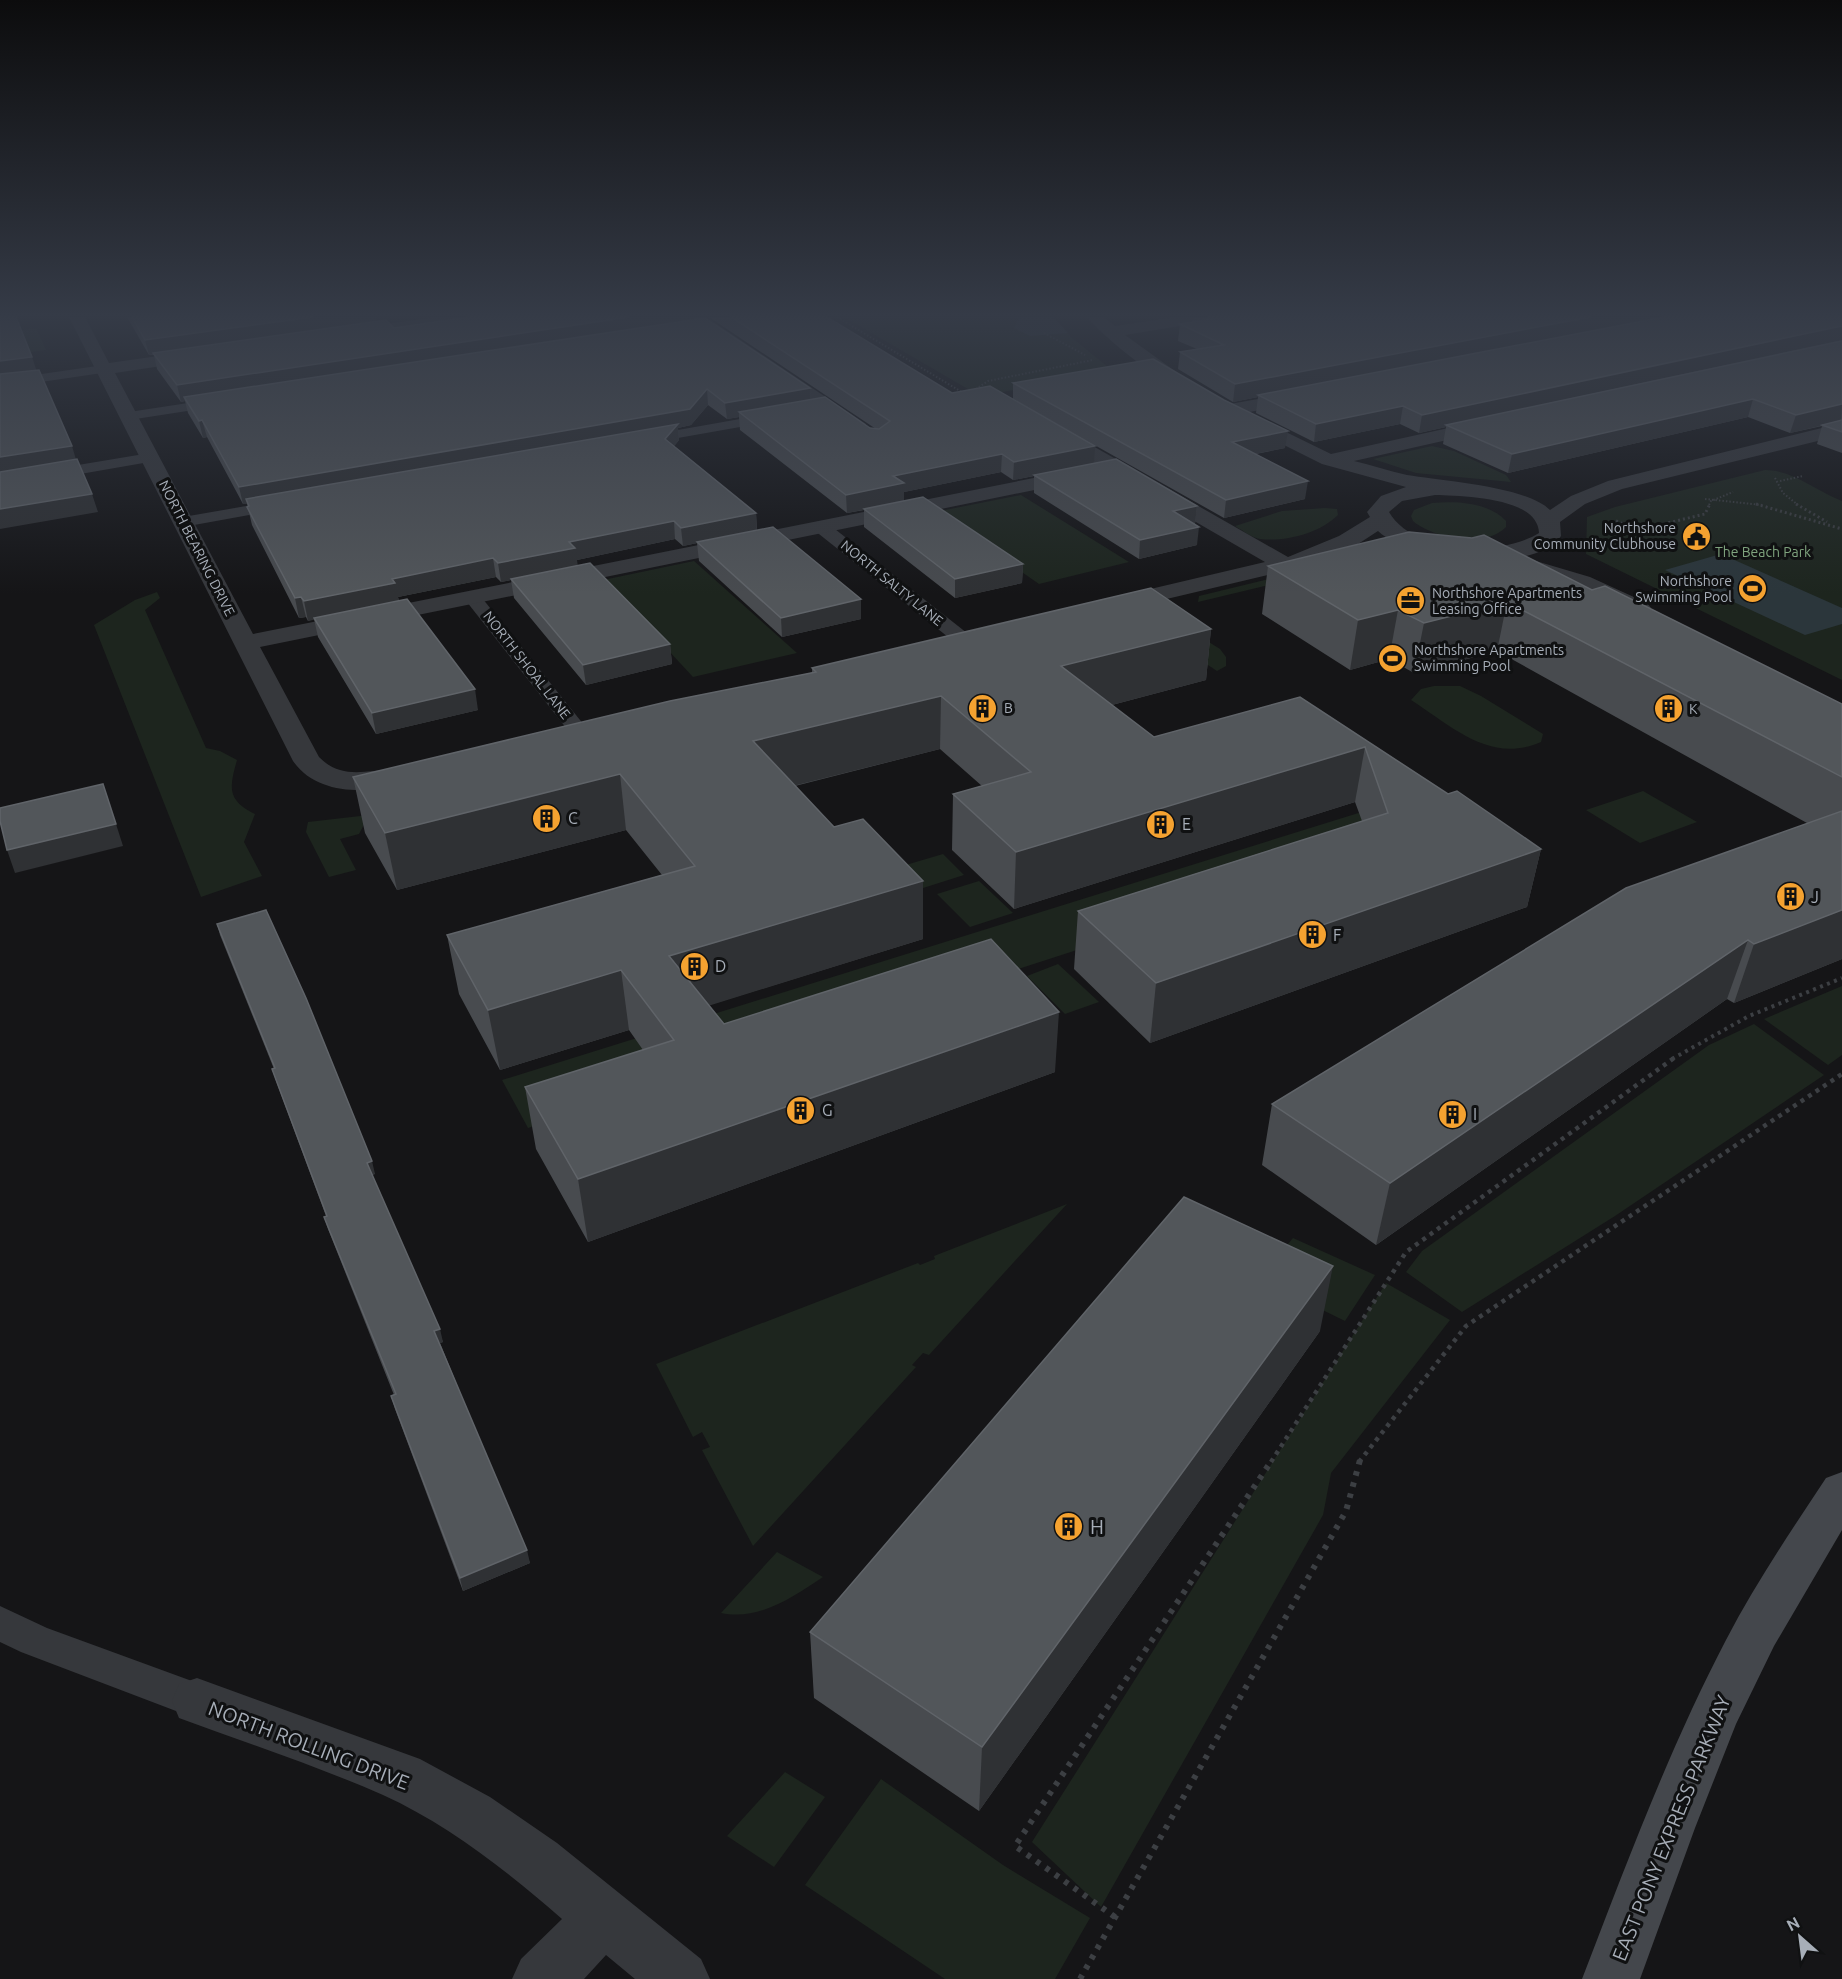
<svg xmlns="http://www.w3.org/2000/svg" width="1842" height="1979" font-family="Ubuntu,sans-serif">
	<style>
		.green { fill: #1d251e }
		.water { fill: #2b363b }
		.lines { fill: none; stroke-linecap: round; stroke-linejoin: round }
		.path-far4 { stroke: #3c3f43; stroke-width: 2; stroke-dasharray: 1.5 2; stroke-linecap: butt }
		.path-far3 { stroke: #3c3f43; stroke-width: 3; stroke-dasharray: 2 3; stroke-linecap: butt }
		.path-far2 { stroke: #3c3f43; stroke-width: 4; stroke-dasharray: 3 4.5; stroke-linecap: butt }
		.path-far1 { stroke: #3c3f43; stroke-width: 4.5; stroke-dasharray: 4 5; stroke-linecap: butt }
		.path { stroke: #3c3f43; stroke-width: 6; stroke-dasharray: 4.5 7; stroke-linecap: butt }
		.lane { fill: #36383c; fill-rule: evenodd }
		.street { fill: #36383c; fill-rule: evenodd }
		.secondary { fill: #44474c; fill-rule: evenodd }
		.wall { fill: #484b4f }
		.shaded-wall { fill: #2f3134 }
		.building { fill: #52565a; stroke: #606469; stroke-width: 1.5 }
		.labels { text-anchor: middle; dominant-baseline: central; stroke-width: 6; stroke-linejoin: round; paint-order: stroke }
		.far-poi-label { font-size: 14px; fill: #a7aeb8; stroke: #101112; text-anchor: start }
		.far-street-label { font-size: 14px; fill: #a7aeb8; stroke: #101112 }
		.far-park-label { font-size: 14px; fill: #7fa37e; stroke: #101112 }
		.poi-label { font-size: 16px; fill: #a7aeb8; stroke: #101112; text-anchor: start }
		.near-poi-label { font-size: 20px; fill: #a7aeb8; stroke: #101112; text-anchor: start }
		.near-street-label { font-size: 20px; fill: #a7aeb8; stroke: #101112 }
	</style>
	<rect width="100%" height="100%" fill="#151517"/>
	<g class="green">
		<polygon points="844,317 1053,317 1071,337 1114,372 980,396"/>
		<polygon points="36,328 46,350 0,356 0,333"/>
		<polygon points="1432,446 1454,451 1506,475 1511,482 1416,473 1373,459"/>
		<path d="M1765 470C1793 470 1816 491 1842 501V680L1586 554 1587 517 1615 507Z"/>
		<polygon points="1021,495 1129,562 1039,584 935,512"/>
		<path d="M1432 503C1457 501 1488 502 1506 521V527C1485 549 1433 538 1413 521L1411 516 1414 510Z"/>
		<path d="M1325 508 1337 509 1338 515C1320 533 1286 542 1260 539 1252 538 1242 530 1235 526L1282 511Z"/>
		<polygon points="694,561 797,653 693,677 603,580"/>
		<polygon points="1356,564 1198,602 1199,596 1322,566"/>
		<path d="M157 592 160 598 145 610 206 748 220 751 237 760C229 788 227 800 255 814L244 842 262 876 201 897 94 625 135 600Z"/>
		<polygon points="1167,616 1220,649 1226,657 1226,666 1217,671 1143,622"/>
		<path d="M1434 686H1460L1481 696 1543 734 1541 742C1490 764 1453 727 1411 700L1421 689Z"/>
		<polygon points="1643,791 1697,822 1640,843 1586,810"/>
		<polygon points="1381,806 1425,837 528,1128 502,1080"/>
		<polygon points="369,815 359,834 340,839 356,870 329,877 306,832 308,822"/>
		<polygon points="943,854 964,875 920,889 899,867"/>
		<polygon points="979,881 1013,913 970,927 937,894"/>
		<polygon points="1058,964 1099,1002 1065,1014 1027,976"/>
		<polygon points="1842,986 1842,1055 1828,1065 1764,1019"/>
		<polygon points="1754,1024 1824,1075 1615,1216 1462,1312 1406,1272 1422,1251 1709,1045"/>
		<polygon points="1067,1204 929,1355 923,1353 912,1365 916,1367 753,1546 702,1450 710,1447 702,1432 693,1437 656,1364 918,1263 920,1265 935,1259 934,1256"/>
		<polygon points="1293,1238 1375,1275 1345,1321 1259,1279"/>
		<polygon points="1386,1283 1450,1320 1331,1473 1323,1515 1101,1907 1032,1842"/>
		<path d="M777 1552 823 1577C793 1597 759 1621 721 1613Z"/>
		<polygon points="785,1772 825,1797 774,1867 727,1836"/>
		<polygon points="881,1779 1003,1865 1090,1918 1055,1979 945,1979 805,1885"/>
	</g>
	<g class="water">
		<polygon points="1019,317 1053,317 1068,333 1030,336 1014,328"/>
		<polygon points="1721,554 1842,608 1842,624 1805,635 1665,570"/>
	</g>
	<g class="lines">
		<g class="path-far4">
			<polyline points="837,317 965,394"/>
			<polyline points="1044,333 1085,355"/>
			<polyline points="973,391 988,381 1093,360"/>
			<polyline points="1775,478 1783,493 1798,505"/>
			<polyline points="1780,481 1803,476"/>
			<polyline points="1705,499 1762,505"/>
			<polyline points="1709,505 1711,501 1733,492"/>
		</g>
		<g class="path-far3">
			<polyline points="1756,504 1842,529"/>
			<polyline points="1796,504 1827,522"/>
			<polyline points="1616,521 1638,530 1705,514 1710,504"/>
		</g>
		<polyline class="path-far2" points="1672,1059 1749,1016 1842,978"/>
		<g class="path-far1">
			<polyline points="1271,1462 1406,1252 1674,1058"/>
			<polyline points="1359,1462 1466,1326 1842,1074"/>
		</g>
		<g class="path">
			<polyline points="1115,1917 1015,1846 1272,1460"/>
			<polyline points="1080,1979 1346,1511 1360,1460"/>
		</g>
		<g class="lane">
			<polygon points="104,365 111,369 109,372 0,388 0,380"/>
			<polygon points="221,398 226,399 226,405 129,420 122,416 129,412"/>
			<polygon points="774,413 781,417 779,420 644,444 637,440 644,436"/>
			<polygon points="150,453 158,458 155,461 0,488 0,478"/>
			<polygon points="281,500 287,502 289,505 287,508 183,527 175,522 183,517"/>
			<polygon points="820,521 826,522 972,637 974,641 972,645 958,645 814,530 812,526"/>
			<polygon points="472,592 478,593 588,730 591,734 588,738 574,738 463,597"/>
			<polygon points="0,1606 47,1628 211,1688 217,1701 211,1714 197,1719 21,1652 0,1642"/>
		</g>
		<g class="street">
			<path d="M69 317H85L109 363 201 350 210 355 201 360 115 373 253 634 1079 469 1086 471 1089 475 1086 479 1079 481 260 647 319 757C346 785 376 764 408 772L412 778 408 784C370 793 318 797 293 761Z"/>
			<polygon points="437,317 477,317 469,322 350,339 342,334 350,329"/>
			<polygon points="688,317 706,317 866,424 857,430 850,428"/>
			<path d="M1087 317H1104L1115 326 1176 317H1212L1204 322 1125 335 1193 384 1190 388C1170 393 1100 334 1087 317Z"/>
			<polygon points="1302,391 1308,392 1311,396 1308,400 1230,416 1221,410 1230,404"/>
			<path d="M1247 413 1331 454 1489 419 1496 421 1498 425 1496 429 1354 461C1371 465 1389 471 1407 475 1442 481 1526 486 1550 510L1571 496 1608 481 1842 423V435L1622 489 1585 504 1560 522 1561 536C1533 576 1410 561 1378 531L1355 546 1322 559 1319 563 1116 611 1108 609 1104 604 1108 599 1265 562 1049 437 1046 433 1049 429H1063L1288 557 1339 536 1370 517 1367 512 1381 496 1406 487 1322 464 1240 423 1238 419 1240 415ZM1435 495C1463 496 1538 497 1539 533 1501 557 1413 554 1389 512L1402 501Z"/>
			<polygon points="1522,557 1590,577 1647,603 1651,608 1647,613 1631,613 1574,587 1514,569 1511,564 1514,559"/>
			<path d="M197 1678 420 1759 490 1797 557 1843 701 1959 710 1979H635L606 1955 584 1979H512L521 1959 562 1919C508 1872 449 1825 383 1795 317 1766 247 1743 179 1718L172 1701 179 1684Z"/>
		</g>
		<path class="secondary" d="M1842 1472V1530L1774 1646 1736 1724 1695 1828 1640 1979H1582C1626 1865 1669 1749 1726 1640 1755 1584 1791 1531 1826 1478Z"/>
	</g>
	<g class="wall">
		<polygon points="127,317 375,317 376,322 394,328 692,320 810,388 811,400 870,428 876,429 709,317 827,317 952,393 1094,463 1197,506 1195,524 1197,545 1139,559 1034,493 1034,476 1013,480 1001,472 904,492 904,501 1023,564 1022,583 955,598 864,527 864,510 847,513 740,430 739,417 727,419 708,405 691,425 678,428 679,440 674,446 756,513 757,530 861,599 861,619 782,637 699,561 697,543 683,546 675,539 577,560 577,566 670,644 672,664 586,685 514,598 511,580 501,582 496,577 398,597 399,601 478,710 376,734 318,637 314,619 308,621 306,617 299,618 252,525 247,504 243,504 207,437 203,438 188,413 185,401 181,402 157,369 154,355 149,355"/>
		<polygon points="1193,317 1842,317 1842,453 1817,444 1822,426 1790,433 1748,417 1508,473 1443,444 1446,427 1419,433 1400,424 1314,442 1256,413 1258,397 1233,402 1178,369 1180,352 1197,349 1178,341 1180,324 1192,322"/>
		<polygon points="1013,383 1285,448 1256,454 1305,499 1224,518 1013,399"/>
		<polygon points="1268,566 1592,590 1842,704 1842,959 1734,1003 1727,999 1376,1245 1262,1165 1272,1104 1807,823 1497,651 1414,673 1389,659 1350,670 1262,614"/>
		<polygon points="1211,629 1206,680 1112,705 1154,737 1300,697 1448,794 1541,849 1527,907 1150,1043 1074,969 1078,911 1362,821 1355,802 1014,909 952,850 953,794 982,786 940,749 795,786 923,939 709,1005 724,1024 1055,1072 588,1242 536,1149 525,1087 643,1050 629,1030 500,1070 459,994 447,935 662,875 626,830 397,890 365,833 353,777 812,673 812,668"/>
		<polygon points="217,924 375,1174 372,1175 443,1342 440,1343 530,1563 463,1591 395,1409 391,1396 394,1395 328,1229 324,1217 326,1216 276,1081 272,1069 274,1069 220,935"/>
		<polygon points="1320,1331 979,1811 814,1698 810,1632"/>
	</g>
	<g class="shaded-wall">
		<polygon points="313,317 375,317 377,323 149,355 145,340"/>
		<polygon points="629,317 692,317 692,322 184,397 185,401 181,402 177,385"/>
		<polygon points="1591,317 1671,317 1258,395 1258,397 1233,402 1235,384"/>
		<polygon points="1842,326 1842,340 1446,425 1446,427 1419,433 1422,415"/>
		<polygon points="32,357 37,372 0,378 0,361"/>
		<polygon points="810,388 811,404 739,412 739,417 727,419 725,403"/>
		<polygon points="707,389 708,405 691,425 678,428 679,440 667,456 246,499 247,504 243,504 239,487"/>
		<polygon points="1753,399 1748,417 1508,473 1512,454"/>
		<polygon points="1842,404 1841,421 1790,433 1796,415"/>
		<polygon points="1403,406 1400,424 1314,442 1316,424"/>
		<polygon points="202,420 207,437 203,438 199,421"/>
		<polygon points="1288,431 1285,448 1230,459 1232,442"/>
		<polygon points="72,446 77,463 0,476 0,457"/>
		<polygon points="1095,446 1094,464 1013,480 1014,462"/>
		<polygon points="1002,454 1001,472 904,492 904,502 847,513 846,495 893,476"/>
		<polygon points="1308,481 1305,499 1224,518 1226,500"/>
		<polygon points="92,494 98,512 0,529 0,509"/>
		<polygon points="1197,506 1195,524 1173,511"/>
		<polygon points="756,513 757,531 683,546 681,528"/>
		<polygon points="674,521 675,539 577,560 578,567 501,582 498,563 569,542"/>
		<polygon points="1199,527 1197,545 1139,559 1140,540"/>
		<polygon points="493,558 496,577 398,597 399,603 308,621 304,601 392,579"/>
		<polygon points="1023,564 1022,583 955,598 955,579"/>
		<polygon points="301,597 306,617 299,618 295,598"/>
		<polygon points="861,599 861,619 782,637 781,618"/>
		<polygon points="1507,602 1497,651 1414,673 1424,623"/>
		<polygon points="1398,610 1389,659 1350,670 1358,620"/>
		<polygon points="1211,629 1206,680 1059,719 1061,666"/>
		<polygon points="670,644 672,664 586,685 583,665"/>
		<polygon points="475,689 478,710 376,734 372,713"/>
		<polygon points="941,696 940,749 757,795 753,741"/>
		<polygon points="1365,747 1355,802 1014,909 1016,852"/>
		<polygon points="620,774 626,830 397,890 385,833"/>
		<polygon points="116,824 123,846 15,873 7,850"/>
		<polygon points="1541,849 1527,907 1150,1043 1156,983"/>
		<polygon points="923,881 923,939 676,1016 669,956"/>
		<polygon points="1842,910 1842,959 1734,1003 1754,944"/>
		<polygon points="1748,940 1727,999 1376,1245 1390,1183"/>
		<polygon points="621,970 629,1030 500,1070 488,1010"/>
		<polygon points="1059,1012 1055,1072 588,1242 578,1179"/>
		<polygon points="372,1161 375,1174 370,1175 367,1163"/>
		<polygon points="1333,1266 1320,1331 979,1811 982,1747"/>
		<polygon points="440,1329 443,1342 438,1344 434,1331"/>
		<polygon points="527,1550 530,1563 463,1591 460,1578"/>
	</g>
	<g class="building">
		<polygon points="0,317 16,317 32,357 0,361"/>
		<polygon points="132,317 313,317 145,340"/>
		<polygon points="470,317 629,317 177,385 153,353 386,320 394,328"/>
		<polygon points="731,317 827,317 952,393 990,386 1095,446 1014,462 1002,454 893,476 904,483 846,495 739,412 825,397 870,428 879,429 890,421"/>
		<polygon points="1207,317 1591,317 1235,384 1180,352 1224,345 1180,324 1212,319"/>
		<polygon points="1664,317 1842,317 1842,326 1422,415 1403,406 1316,424 1258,395"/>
		<polygon points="705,318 810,388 725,403 707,389 690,409 239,487 202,420 199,421 184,397"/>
		<polygon points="1842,341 1842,404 1796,415 1753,399 1512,454 1446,425"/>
		<polygon points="1153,359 1224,400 1288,431 1232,442 1308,481 1226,500 1013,383"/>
		<polygon points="39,370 72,446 0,457 0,374"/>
		<polygon points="1842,420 1842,432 1822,425"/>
		<polygon points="678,424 665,439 756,513 681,528 674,521 569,542 575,548 498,563 493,558 392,579 395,583 304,601 301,597 295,598 247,507 249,506 246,499"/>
		<polygon points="77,459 92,494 0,509 0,472"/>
		<polygon points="1116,459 1197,506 1173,511 1199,527 1140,540 1034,475"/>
		<polygon points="923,497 1023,564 955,579 864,509"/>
		<polygon points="773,527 861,599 781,618 697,542"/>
		<polygon points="1409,532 1472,538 1484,535 1592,590 1605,586 1842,704 1842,777 1507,602 1424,623 1398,610 1358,620 1268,566"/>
		<polygon points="590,563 670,644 583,665 511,579"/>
		<polygon points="1151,588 1211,629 1061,666 1154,737 1300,697 1448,794 1457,791 1541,849 1156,983 1078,911 1388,813 1365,747 1016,852 953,794 1031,772 941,696 753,741 834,827 863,819 923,881 669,956 724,1024 991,939 1059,1012 578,1179 525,1087 674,1040 621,970 488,1010 447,935 695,866 620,774 385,833 353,777 670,701 816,672 812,668"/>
		<polygon points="407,599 475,689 372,713 314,618"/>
		<polygon points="103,784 116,824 7,850 0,821 0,808"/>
		<polygon points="1842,811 1842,910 1754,944 1748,940 1390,1183 1272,1104 1626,888"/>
		<polygon points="266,910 306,998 372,1161 367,1163 440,1329 434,1331 527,1550 460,1578 391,1396 396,1394 324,1217 327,1216 272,1069 275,1068 217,924"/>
		<polygon points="1184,1197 1333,1266 982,1747 810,1632"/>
	</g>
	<linearGradient id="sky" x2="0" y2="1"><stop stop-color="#0c0c0d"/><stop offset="0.53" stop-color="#353b47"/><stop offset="1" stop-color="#353b47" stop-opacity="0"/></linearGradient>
	<rect width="1842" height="594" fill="url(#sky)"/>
	<defs>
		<symbol id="civic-disc" viewBox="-11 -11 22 22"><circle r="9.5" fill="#f5a230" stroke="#101112"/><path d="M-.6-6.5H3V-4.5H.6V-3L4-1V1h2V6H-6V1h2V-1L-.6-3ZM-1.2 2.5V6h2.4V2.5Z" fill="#111"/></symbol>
		<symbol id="stadium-disc" viewBox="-11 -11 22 22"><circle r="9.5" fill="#f5a230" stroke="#101112"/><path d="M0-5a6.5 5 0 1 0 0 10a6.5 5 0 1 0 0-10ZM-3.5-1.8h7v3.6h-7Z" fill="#111"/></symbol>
		<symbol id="office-disc" viewBox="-11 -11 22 22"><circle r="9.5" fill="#f5a230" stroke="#101112"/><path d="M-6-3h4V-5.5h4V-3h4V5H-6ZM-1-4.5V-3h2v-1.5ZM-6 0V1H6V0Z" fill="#111"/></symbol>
		<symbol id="building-disc" viewBox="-11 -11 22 22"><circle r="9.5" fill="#f5a230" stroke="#101112"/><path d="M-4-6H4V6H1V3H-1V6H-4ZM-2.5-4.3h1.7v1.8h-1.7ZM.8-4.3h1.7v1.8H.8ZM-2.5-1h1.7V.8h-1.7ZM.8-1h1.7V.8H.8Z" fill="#111"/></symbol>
	</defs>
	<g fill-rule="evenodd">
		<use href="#civic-disc" x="1680" y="520" width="33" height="33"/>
		<use href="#stadium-disc" x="1736" y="572" width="33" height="33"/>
		<use href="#office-disc" x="1394" y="584" width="33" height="33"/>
		<use href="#stadium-disc" x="1376" y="642" width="33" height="33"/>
		<use href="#building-disc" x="966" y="692" width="33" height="33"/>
		<use href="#building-disc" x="1652" y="692" width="33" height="33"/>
		<use href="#building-disc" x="530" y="802" width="33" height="33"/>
		<use href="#building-disc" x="1144" y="808" width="33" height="33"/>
		<use href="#building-disc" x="1774" y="880" width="33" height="33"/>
		<use href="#building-disc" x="1296" y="918" width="33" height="33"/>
		<use href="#building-disc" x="678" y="950" width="33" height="33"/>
		<use href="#building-disc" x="784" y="1094" width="33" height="33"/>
		<use href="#building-disc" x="1436" y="1098" width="33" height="33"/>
		<use href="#building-disc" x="1052" y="1510" width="33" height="33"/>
	</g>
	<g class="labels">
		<g class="far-poi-label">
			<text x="1676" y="528" text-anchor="end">Northshore<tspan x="1676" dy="16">Community Clubhouse</tspan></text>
			<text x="1732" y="581" text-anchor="end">Northshore<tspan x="1732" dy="16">Swimming Pool</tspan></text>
			<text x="1432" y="593">Northshore Apartments<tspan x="1432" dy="16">Leasing Office</tspan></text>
			<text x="1414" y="650">Northshore Apartments<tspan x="1414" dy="16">Swimming Pool</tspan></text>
			<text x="1004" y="708">B</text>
			<text x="1689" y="709">K</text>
		</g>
		<g class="far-street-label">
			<text transform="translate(197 548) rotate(63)">NORTH BEARING DRIVE</text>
			<text transform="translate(892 583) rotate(39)">NORTH SALTY LANE</text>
			<text transform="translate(527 665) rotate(52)">NORTH SHOAL LANE</text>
		</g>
		<g class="far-park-label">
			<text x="1763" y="552">The Beach Park</text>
		</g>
		<g class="poi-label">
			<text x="568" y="818">C</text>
			<text x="1182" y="824">E</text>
			<text x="1811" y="897">J</text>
			<text x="1333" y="935">F</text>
			<text x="715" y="966">D</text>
			<text x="822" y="1110">G</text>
			<text x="1473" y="1114">I</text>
		</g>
		<g class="near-poi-label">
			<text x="1090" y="1526">H</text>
		</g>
		<g class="near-street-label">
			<text transform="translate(309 1745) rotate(21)">NORTH ROLLING DRIVE</text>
			<text transform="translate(1671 1828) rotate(-68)">EAST PONY EXPRESS PARKWAY</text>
		</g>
	</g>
	<g transform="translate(1800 1937) rotate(332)" stroke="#101112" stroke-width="4.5" paint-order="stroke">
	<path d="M0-4.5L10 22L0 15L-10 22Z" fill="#a7aeb8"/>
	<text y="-9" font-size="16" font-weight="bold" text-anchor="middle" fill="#a7aeb8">N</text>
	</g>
</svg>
